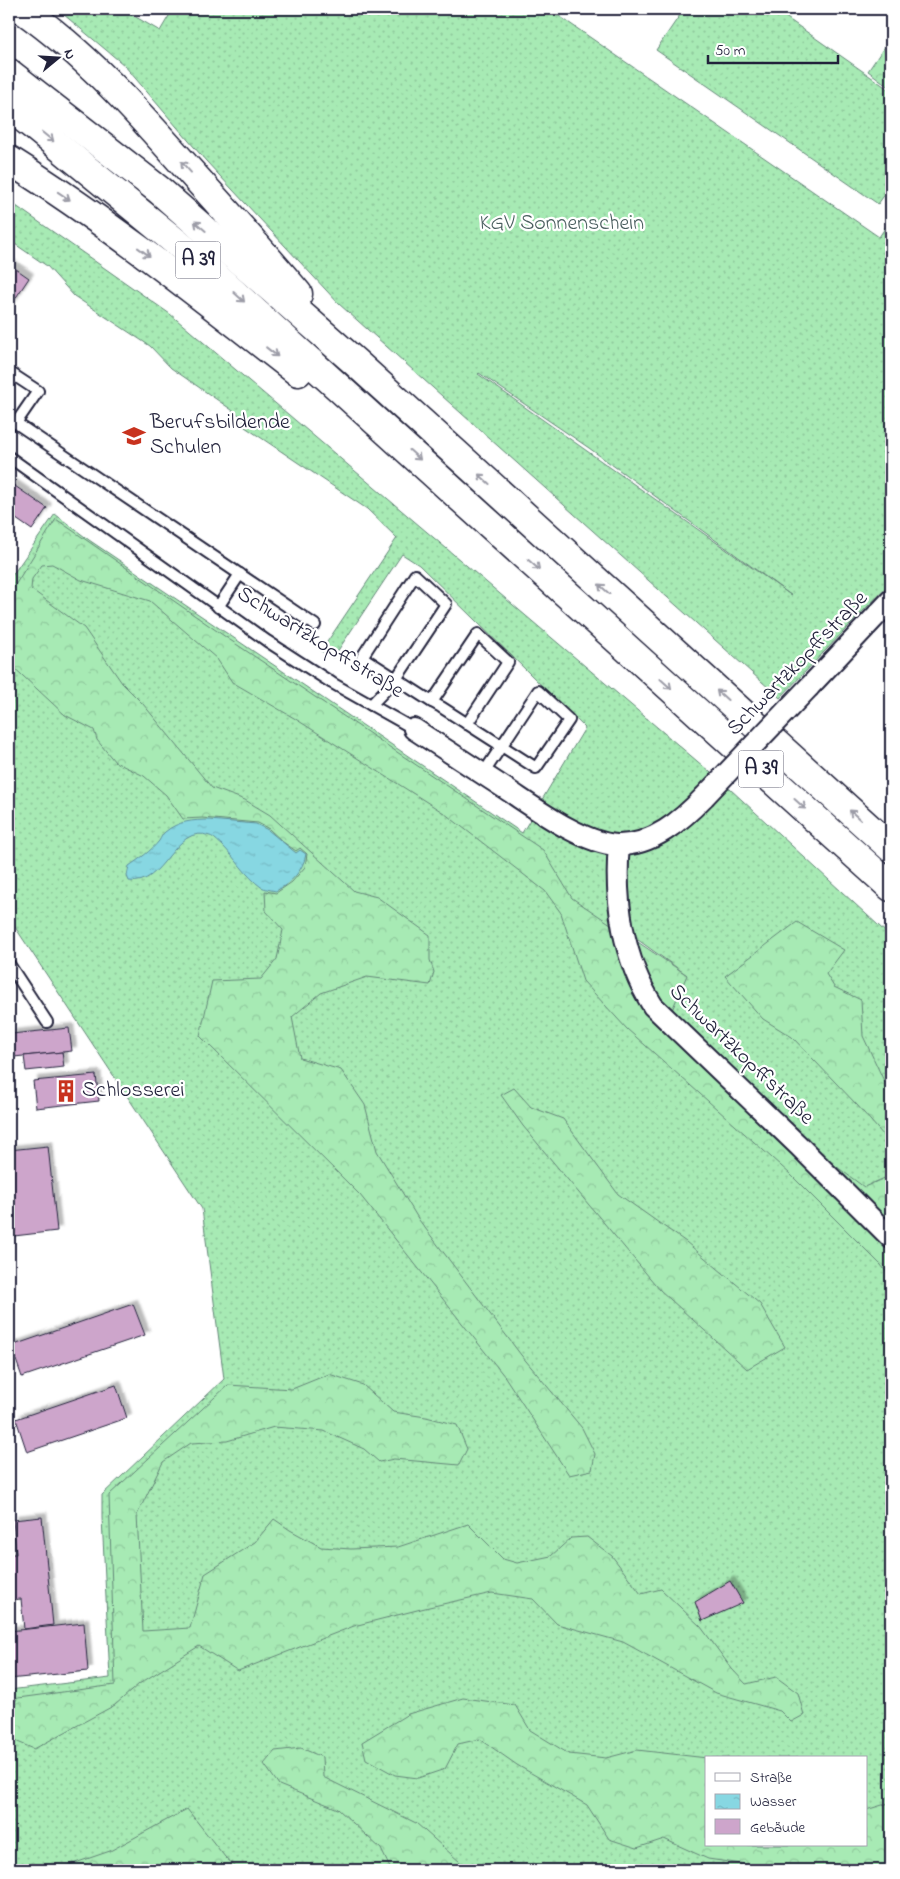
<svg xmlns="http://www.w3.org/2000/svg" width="900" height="1879" font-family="'Indie Flower',sans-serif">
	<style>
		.grass { fill: url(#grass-dots); stroke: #648678; fill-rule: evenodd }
		.forest { fill: url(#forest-crowns); stroke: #648678 }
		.water { fill: url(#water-ripples); stroke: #5f8f9f }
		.building { fill: #cda5cb; stroke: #22223b; filter: url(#shadow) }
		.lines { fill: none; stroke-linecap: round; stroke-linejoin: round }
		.service-casing { stroke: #22223b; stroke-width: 14 }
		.minor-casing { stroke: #22223b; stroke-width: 24 }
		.motorway-casing { stroke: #22223b; stroke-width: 31 }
		.service { stroke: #fff; stroke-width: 10 }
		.minor { stroke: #fff; stroke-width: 20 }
		.motorway { stroke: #fff; stroke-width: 28 }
		.minor-bridge-casing { stroke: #22223b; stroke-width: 24; stroke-linecap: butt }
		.minor-bridge { stroke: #fff; stroke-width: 20 }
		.oneway { stroke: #9c9ca7 }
		.labels { text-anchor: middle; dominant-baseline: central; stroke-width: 4.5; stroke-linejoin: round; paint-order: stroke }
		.shield { fill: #fff; stroke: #646476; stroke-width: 1 }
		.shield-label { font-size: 21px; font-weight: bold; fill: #22223b }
		.park-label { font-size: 22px; fill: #4a5e5f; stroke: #fff }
		.poi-label { font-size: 22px; fill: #22223b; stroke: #fff; text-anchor: start }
		.street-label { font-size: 22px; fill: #22223b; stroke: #fff }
	</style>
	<defs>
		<pattern id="grass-dots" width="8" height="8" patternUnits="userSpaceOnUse" patternTransform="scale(1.25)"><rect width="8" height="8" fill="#a7eab4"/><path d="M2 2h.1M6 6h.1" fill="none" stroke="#8fc89c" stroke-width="1.8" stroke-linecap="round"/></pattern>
		<pattern id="forest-crowns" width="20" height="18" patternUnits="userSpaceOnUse" patternTransform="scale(1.25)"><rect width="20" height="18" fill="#a7eab4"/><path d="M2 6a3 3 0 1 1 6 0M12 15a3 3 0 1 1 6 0" fill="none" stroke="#8fc89c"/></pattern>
		<pattern id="water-ripples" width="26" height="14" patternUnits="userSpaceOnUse" patternTransform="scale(1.25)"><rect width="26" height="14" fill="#87d7e2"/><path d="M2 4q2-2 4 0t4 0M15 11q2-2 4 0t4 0" fill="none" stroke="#74b8c3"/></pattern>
		<filter id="shadow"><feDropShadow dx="4.5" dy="-4.5" stdDeviation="1" flood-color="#0004"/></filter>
	</defs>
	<rect width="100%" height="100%" fill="#fff"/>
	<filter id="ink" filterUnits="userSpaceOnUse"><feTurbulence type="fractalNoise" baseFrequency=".02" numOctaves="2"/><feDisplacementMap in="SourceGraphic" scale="10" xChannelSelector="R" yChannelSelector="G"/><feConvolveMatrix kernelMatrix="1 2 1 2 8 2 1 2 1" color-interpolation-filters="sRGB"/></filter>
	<g filter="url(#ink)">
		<g class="grass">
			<path d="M57 9H122L160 31 173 9H549L879 237 891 219V582L780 698 339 304 206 161 124 65ZM479 373 589 448 792 596 478 374Z"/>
			<polygon points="684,9 774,9 891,91 891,186 878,204 656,50"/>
			<path d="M9 201 170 314 730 789 891 937V1870H9V1690L110 1678 102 1518V1495L224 1379 202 1209 9 918V580L55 514 89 540 522 833 585 728 419 565 402 554 333 658 321 651 397 538 367 509 242 425 245 419 171 368 150 346 74 296 47 266 9 240ZM613 922 687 975 625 967ZM706 1758H866V1845H706Z"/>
		</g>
		<g class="forest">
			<polygon points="891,37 891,88 868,71"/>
			<polygon points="56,519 230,640 543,850 572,898 687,975 664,1029 732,1089 864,1187 887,1177 891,1168 891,1278 881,1265 790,1174 627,1029 583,981 561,913 545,891 444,813 294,718 232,682 217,659 150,601 81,580 52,564 42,565 32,579 31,589 84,628 122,683 143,704 212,788 245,800 270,815 354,891 377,897 430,935 430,960 434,972 430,985 367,977 321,993 292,1017 300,1058 341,1070 365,1105 377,1151 419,1220 521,1355 582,1428 595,1454 592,1470 569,1475 505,1377 360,1195 200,1036 212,981 261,979 277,959 283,930 266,911 265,891 276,893 292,882 305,867 307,854 300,848 296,851 283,842 269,829 258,823 202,818 183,819 166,795 144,776 115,762 97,740 94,730 65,715 9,663 9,595"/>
			<polygon points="797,922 844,950 826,974 834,987 861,1000 863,1036 891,1096 891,1144 857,1105 792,1037 763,1019 725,976"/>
			<polygon points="514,1088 531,1107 563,1119 618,1194 686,1242 760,1304 785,1347 747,1369 660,1290 523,1126 501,1095"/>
			<polygon points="329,1374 363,1385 393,1412 426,1417 457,1425 467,1449 459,1465 394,1459 379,1462 364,1449 324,1431 274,1427 227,1441 191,1443 163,1462 137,1515 143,1631 190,1628 205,1574 255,1542 274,1519 290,1530 321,1547 351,1549 398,1547 468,1524 503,1559 517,1563 551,1556 571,1538 587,1537 612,1556 641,1594 661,1589 701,1627 732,1669 746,1684 776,1677 798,1693 804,1715 791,1722 780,1711 716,1693 623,1642 557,1624 533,1599 492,1593 429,1607 354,1626 238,1671 199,1646 139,1684 115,1705 34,1749 13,1740 9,1742 9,1708 18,1698 115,1685 109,1495 228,1385 292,1389"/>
			<polygon points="463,1698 515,1705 530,1730 569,1754 606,1758 637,1750 707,1758 706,1845 866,1845 866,1810 889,1803 891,1805 891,1866 881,1870 769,1870 769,1868 708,1859 664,1839 637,1848 609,1839 587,1805 517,1765 480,1739 458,1744 445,1769 418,1778 395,1775 366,1759 362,1742 408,1714"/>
			<polygon points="301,1748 322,1757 323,1777 416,1823 469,1870 391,1870 381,1849 338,1809 279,1785 264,1764 275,1751"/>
			<polygon points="187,1809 225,1857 239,1870 55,1870 110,1851"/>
		</g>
		<path class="water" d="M209 820 256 824 268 830 296 853 300 850 306 854C303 871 291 883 276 891 271 890 265 889 261 887 246 876 235 858 222 845 218 842 214 837 210 836 174 822 164 888 129 881L127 876 129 866C139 859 151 851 159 841 161 838 162 834 165 832 178 821 193 820 209 820Z"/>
		<g class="building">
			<polygon points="9,264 29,278 9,308"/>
			<polygon points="9,482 47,508 32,530 9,514"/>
			<polygon points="69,1028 72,1051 14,1057 11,1034"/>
			<polygon points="62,1052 64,1067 26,1071 24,1056"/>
			<polygon points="96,1075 99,1101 36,1108 33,1081"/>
			<polygon points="48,1146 57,1231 14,1236 9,1184 9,1150"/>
			<polygon points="133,1304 145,1335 22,1377 11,1346"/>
			<polygon points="116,1385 127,1418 27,1452 16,1419"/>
			<polygon points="42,1517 53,1625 24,1629 21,1599 9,1600 9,1554 16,1554 13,1520"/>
			<polygon points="730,1581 743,1603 702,1621 695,1602"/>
			<polygon points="84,1623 88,1671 9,1679 9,1631"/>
		</g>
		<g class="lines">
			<defs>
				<g id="service">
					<polyline points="9,372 38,391 16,423 315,625"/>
					<polyline points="9,457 267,641 332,683 414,729"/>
					<polyline points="218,607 240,574"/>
					<polyline points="432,702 441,707 536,768 569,720 538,691 483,774"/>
					<polyline points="371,705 396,679 446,604 415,575 362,657 432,702 478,634 508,662 467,724"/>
					<polyline points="9,964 47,1022"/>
				</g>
				<g id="minor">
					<polyline points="809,687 891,600"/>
					<path d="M414 729C445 749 475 769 506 789 535 808 582 843 617 845 652 846 682 820 704 797"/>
					<path d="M619 845C614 900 623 959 653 1006L799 1146 891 1238"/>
				</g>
				<g id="motorway">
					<path d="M22 9C85 53 137 111 188 169 225 210 262 251 298 294"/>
					<polyline points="9,73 159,190 355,362 891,848"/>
					<polyline points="9,107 35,127 193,256 891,887"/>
					<path d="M9 160C111 224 203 298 298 372"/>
				</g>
			</defs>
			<use href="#service" class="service-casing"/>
			<use href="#minor" class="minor-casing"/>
			<use href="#motorway" class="motorway-casing"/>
			<use href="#service" class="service"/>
			<use href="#minor" class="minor"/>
			<use href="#motorway" class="motorway"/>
			<defs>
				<polyline id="minor-bridge" points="704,797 809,687"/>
			</defs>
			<use href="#minor-bridge" class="minor-bridge-casing"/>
			<use href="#minor-bridge" class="minor-bridge"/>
		</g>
		<defs><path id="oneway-shaft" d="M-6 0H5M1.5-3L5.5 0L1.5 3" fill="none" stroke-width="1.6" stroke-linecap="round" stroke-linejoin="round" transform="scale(1.25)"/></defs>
		<g class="oneway">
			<use href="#oneway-shaft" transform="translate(48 137) rotate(39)"/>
			<use href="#oneway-shaft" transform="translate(186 167) rotate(-132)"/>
			<use href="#oneway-shaft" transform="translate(64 196) rotate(34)"/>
			<use href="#oneway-shaft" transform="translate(200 226) rotate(-139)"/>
			<use href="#oneway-shaft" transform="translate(144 252) rotate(36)"/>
			<use href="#oneway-shaft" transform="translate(239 297) rotate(42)"/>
			<use href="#oneway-shaft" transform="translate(272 352) rotate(38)"/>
			<use href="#oneway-shaft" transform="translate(415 455) rotate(42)"/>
			<use href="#oneway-shaft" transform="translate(484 479) rotate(-138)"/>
			<use href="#oneway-shaft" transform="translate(534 565) rotate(42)"/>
			<use href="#oneway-shaft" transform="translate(604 589) rotate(-138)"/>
			<use href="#oneway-shaft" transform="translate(666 684) rotate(42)"/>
			<use href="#oneway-shaft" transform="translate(722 695) rotate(-138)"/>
			<use href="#oneway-shaft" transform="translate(800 804) rotate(42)"/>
			<use href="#oneway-shaft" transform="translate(855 815) rotate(-138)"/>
		</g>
	</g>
	<defs>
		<symbol id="school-bare" viewBox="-9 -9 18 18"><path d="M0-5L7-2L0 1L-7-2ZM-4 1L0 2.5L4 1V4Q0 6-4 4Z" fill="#c8321e" stroke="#fff" stroke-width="2.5" paint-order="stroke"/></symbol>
		<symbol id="building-bare" viewBox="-9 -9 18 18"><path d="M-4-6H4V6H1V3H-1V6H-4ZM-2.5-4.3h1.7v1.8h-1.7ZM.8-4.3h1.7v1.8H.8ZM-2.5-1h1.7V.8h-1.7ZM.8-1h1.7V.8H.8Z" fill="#c8321e" stroke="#fff" stroke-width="2.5" paint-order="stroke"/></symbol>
	</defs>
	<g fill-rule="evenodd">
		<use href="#school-bare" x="118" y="420" width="32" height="32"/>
		<use href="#building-bare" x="50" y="1075" width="32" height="32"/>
	</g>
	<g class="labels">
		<g class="shield">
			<rect x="175.5" y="241.5" width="45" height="37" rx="4"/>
			<rect x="738.5" y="750.5" width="45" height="37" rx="4"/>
		</g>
		<g class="shield-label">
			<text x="198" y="260">A 39</text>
			<text x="761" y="769">A 39</text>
		</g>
		<g class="park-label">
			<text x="562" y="224">KGV Sonnenschein</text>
		</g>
		<g class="poi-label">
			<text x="150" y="423">Berufsbildende<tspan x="150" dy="25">Schulen</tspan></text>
			<text x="82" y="1091">Schlosserei</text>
		</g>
		<g class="street-label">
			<text transform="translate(320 643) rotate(32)">Schwartzkopffstraße</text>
			<text transform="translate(798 664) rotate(-46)">Schwartzkopffstraße</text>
			<text transform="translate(741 1055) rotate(44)">Schwartzkopffstraße</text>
		</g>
	</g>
	<rect width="900" height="1879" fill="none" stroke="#fff" stroke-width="30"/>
	<rect x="15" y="15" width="870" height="1849" fill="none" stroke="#22223b" stroke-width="2" filter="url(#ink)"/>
	<rect x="705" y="1756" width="162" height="90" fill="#ffffff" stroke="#a7a7b1"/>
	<rect x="715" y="1773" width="25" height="8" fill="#ffffff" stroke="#a7a7b1"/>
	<text x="750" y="1782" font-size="15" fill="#22223b">Straße</text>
	<rect x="715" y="1794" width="25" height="15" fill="url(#water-ripples)" stroke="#a7a7b1"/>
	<text x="750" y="1806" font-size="15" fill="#22223b">Wasser</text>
	<rect x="715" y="1819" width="25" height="15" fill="#cda5cb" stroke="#a7a7b1"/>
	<text x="750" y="1832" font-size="15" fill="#22223b">Gebäude</text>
	<g transform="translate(58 58) rotate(72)" stroke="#ffffff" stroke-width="4" paint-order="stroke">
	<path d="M0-4L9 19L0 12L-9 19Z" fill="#22223b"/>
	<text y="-8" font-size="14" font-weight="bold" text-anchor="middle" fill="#22223b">N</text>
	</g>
	<path d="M708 55v8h130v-8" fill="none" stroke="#22223b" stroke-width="2.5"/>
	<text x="715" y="55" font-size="15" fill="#22223b" stroke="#ffffff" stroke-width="4" paint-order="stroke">50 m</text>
</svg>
